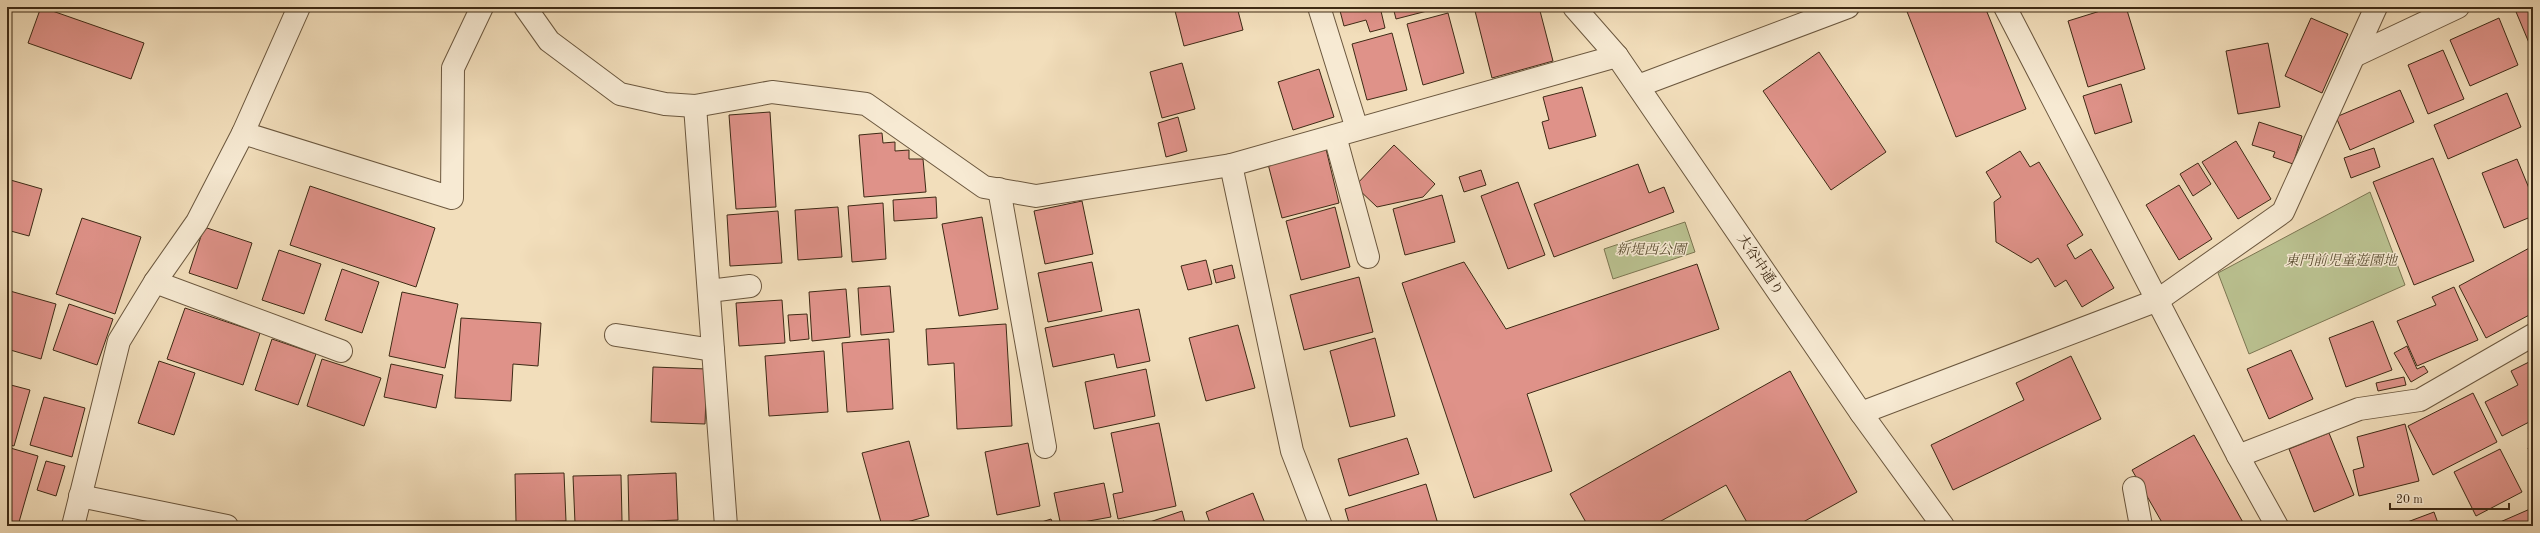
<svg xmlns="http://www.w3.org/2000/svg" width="2540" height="533" font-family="'Old Standard TT','Noto Serif JP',serif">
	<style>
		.green { fill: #bac190; stroke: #7c7652 }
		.building { fill: #df9289; stroke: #3e2a15 }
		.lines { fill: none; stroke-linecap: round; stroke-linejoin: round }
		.minor-casing { stroke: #6b573e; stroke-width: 24 }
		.minor { stroke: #f7ead3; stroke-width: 22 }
		.labels { text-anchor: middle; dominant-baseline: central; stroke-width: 3; stroke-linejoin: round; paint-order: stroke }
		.park-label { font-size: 14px; font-style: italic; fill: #5d5034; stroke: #f7ead3 }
		.street-label { font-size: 14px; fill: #3e2a15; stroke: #f7ead3 }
	</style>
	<rect width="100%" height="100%" fill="#f2debb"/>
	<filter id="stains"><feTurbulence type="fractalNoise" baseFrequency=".005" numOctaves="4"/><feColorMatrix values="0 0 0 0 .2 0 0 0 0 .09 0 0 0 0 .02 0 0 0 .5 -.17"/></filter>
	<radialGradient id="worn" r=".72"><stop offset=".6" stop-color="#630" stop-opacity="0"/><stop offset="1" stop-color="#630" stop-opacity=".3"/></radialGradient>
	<g class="green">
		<polygon points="2370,192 2405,285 2249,354 2218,273"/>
		<polygon points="1685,222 1695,252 1613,279 1604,249"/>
	</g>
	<g class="building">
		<polygon points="41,7 144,43 131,79 28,43"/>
		<polygon points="1174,7 1237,7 1243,30 1184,46"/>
		<polygon points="1339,7 1380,7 1385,28 1370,32 1366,20 1344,26"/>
		<polygon points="1393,7 1427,7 1427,11 1396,19"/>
		<polygon points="1490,7 1539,7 1553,61 1492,78 1475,11"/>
		<polygon points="1912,7 1985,7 2026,109 1956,137 1906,9"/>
		<polygon points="2113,7 2126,7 2145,69 2088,87 2068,21"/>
		<polygon points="2514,7 2533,7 2533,49 2532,50"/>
		<polygon points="1448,13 1464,73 1423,85 1407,24"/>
		<polygon points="2311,18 2348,34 2322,93 2285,76"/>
		<polygon points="2499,18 2518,65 2470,86 2450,40"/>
		<polygon points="1392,33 1407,90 1367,100 1352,44"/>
		<polygon points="2268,43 2280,107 2238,114 2226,51"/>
		<polygon points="2443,50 2464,99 2428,114 2408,65"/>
		<polygon points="1819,52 1886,152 1831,190 1763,91"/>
		<polygon points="1182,63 1195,109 1162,118 1150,72"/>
		<polygon points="1319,69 1334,117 1293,130 1278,82"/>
		<polygon points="2121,84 2132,122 2095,134 2083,96"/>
		<polygon points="1582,87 1596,136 1549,149 1542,122 1549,120 1543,97"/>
		<polygon points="2400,90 2414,122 2350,150 2336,117"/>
		<polygon points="2507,93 2521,127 2448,159 2434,125"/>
		<polygon points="770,112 776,207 736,209 729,115"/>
		<polygon points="1178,117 1187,151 1166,157 1158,123"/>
		<polygon points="2259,122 2302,136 2293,164 2273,157 2275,152 2252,145"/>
		<polygon points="882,133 883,143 895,142 895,151 909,150 909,159 923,159 926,192 864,197 859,135"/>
		<polygon points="2236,141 2271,199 2238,219 2202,162"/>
		<polygon points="1394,145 1435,184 1423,197 1377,207 1355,186"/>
		<polygon points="2374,148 2380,167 2351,178 2344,158"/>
		<polygon points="1326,149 1339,203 1282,218 1268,164"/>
		<polygon points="2020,151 2030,167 2039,162 2083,235 2067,245 2075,259 2091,249 2114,288 2082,307 2066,280 2055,287 2038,258 2031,263 1996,242 1994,202 2001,197 1986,172"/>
		<polygon points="2433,158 2474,261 2414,285 2373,182"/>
		<polygon points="2517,159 2533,198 2533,216 2504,228 2482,173"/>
		<polygon points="2198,163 2211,184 2193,196 2180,174"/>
		<polygon points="1638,164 1649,193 1664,187 1674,212 1554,257 1534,204"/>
		<polygon points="1481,170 1486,185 1464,192 1459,177"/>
		<polygon points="7,179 42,189 29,236 7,230"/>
		<polygon points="1518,182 1545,255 1508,269 1481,196"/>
		<polygon points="2179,185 2212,239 2179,260 2146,205"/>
		<polygon points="310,186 435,228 416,287 290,245"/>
		<polygon points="1442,195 1455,242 1405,255 1393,209"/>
		<polygon points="936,197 937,218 894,221 893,200"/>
		<polygon points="1082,201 1093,254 1045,264 1034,211"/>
		<polygon points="883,203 886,259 852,262 848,206"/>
		<polygon points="838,207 842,257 798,260 795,210"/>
		<polygon points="1335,207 1350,267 1301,280 1286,221"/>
		<polygon points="778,211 782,263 730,266 727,215"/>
		<polygon points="982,217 998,309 959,316 942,224"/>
		<polygon points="82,218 141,237 115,314 56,294"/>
		<polygon points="204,227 252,243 237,289 189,273"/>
		<polygon points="2533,246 2533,313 2486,338 2459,286"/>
		<polygon points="279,250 321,264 304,314 262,300"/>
		<polygon points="1206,260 1212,284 1188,290 1181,266"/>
		<polygon points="1092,262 1102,311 1048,322 1038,273"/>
		<polygon points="1464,262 1506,329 1697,264 1719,329 1527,394 1552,471 1474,498 1402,283"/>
		<polygon points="1232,265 1235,278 1216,283 1213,270"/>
		<polygon points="342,269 379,282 362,333 325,320"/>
		<polygon points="1359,277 1373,332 1304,350 1290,295"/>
		<polygon points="890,286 894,332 861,335 858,288"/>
		<polygon points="2454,287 2478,340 2417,366 2397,321 2436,305 2432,297"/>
		<polygon points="846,289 850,337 812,341 809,292"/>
		<polygon points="10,291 56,304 41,359 7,349 7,302"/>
		<polygon points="402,292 458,304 445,368 389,356"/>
		<polygon points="782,300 785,343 739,346 736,303"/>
		<polygon points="69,304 113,319 97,365 53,350"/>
		<polygon points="185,308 260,333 243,385 167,359"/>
		<polygon points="1139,309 1150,361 1117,368 1114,354 1053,367 1045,328"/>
		<polygon points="807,314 809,339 790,341 788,315"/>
		<polygon points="461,318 541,323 538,366 513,364 511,401 455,398"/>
		<polygon points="2373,321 2392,370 2346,387 2329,338"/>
		<polygon points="1006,324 1012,426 957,429 954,363 928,365 926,329"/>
		<polygon points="1238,325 1255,388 1206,401 1189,338"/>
		<polygon points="1375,338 1395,416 1350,427 1330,351"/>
		<polygon points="272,339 316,354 298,405 255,390"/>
		<polygon points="889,339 893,409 847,412 842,343"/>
		<polygon points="2407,346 2417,369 2424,366 2428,372 2411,382 2394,353"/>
		<polygon points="2291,350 2313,399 2269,419 2247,369"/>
		<polygon points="824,351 828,412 769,416 765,356"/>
		<polygon points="2071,356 2101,419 1953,490 1931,445 2024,400 2016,383"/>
		<polygon points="322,359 381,378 364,426 307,406"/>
		<polygon points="2533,360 2533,420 2502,436 2485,402 2518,385 2511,371"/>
		<polygon points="159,361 195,373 174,435 138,423"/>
		<polygon points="391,364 443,375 436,408 384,397"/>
		<polygon points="653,367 707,369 705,424 651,422"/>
		<polygon points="1146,369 1155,416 1094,429 1085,382"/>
		<polygon points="1790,371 1857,492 1796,526 1749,526 1726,485 1652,526 1588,526 1570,494"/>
		<polygon points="2404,377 2406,385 2378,391 2376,383"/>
		<polygon points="7,384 30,390 14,446 7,444"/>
		<polygon points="2473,393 2497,442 2433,475 2408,426"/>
		<polygon points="44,397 85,408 72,457 30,445"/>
		<polygon points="1159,423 1176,506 1118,519 1113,494 1123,492 1111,433"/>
		<polygon points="2405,424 2419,481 2359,496 2353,470 2364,467 2357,437"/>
		<polygon points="2329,433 2354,495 2314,512 2289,449"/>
		<polygon points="2194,435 2245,526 2164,526 2132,470"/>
		<polygon points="1407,438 1419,474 1349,496 1338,459"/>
		<polygon points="909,441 929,516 892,526 882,526 862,453"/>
		<polygon points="1028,443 1040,506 997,515 985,452"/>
		<polygon points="2533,446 2533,461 2528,448"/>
		<polygon points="7,447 38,456 19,522 33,526 7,526"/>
		<polygon points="2500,449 2522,492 2476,516 2454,472"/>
		<polygon points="46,461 65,466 56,496 37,490"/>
		<polygon points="564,473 566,521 516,522 515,474"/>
		<polygon points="676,473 678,520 629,522 628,475"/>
		<polygon points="621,475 622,521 575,523 573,476"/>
		<polygon points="1104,483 1111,517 1061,526 1054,493"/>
		<polygon points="1426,484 1438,524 1431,526 1350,526 1345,509"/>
		<polygon points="1253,493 1266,526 1211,526 1206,512"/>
		<polygon points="2530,509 2533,526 2491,526"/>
		<polygon points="1182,511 1186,526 1138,526"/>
		<polygon points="2434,512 2439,526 2402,526 2402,524"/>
		<polygon points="1051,519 1054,526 1029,526"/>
		<polygon points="1124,521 1125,526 1109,526"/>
		<polygon points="872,522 873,526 825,526"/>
	</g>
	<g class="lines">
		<defs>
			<g id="minor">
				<polyline points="525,7 549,41 620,94 665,104 695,106 772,92 866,104 984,187 1036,196 1231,165 1617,56"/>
				<polyline points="1319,7 1357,129"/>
				<polyline points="1574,7 1617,56 1861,413 1943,526"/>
				<polyline points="2005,7 2238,456 2277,526"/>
				<polyline points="2354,56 2458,7"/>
				<polyline points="1638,86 1848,7"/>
				<polyline points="695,106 726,526"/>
				<polyline points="243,133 452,198 453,68 482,7"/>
				<polyline points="1335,136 1368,257"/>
				<polyline points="1231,165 1292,451 1321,526"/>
				<polyline points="999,189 1045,447"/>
				<polyline points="155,282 341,351"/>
				<polyline points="709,291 750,286"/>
				<polyline points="616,335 713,350"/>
				<polyline points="1861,413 2158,300 2283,212 2376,7"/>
				<polyline points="2238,456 2359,409 2420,400 2533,335"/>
				<polyline points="2134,488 2141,526"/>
				<polyline points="80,496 227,526"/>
				<polyline points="73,526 119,341 155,282 197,222 243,133 299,7"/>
			</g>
		</defs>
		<use href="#minor" class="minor-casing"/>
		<use href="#minor" class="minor"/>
	</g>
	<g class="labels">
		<g class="park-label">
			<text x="1651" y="250">新堤西公園</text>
			<text x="2341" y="261">東門前児童遊園地</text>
		</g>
		<g class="street-label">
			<text transform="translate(1760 265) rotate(56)">大谷中通り</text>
		</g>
	</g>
	<rect width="2540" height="533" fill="none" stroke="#f2debb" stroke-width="24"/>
	<rect x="8" y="8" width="2524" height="517" fill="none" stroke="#3e2a15" stroke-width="2"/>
	<rect x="12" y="12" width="2516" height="509" fill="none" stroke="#3e2a15"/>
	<path d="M2390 503v6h119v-6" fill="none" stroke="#3e2a15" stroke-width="2"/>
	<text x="2396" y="503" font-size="12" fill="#3e2a15" stroke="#f7ead3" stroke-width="3" paint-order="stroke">20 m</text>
	<rect width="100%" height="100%" filter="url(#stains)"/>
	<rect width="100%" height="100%" fill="url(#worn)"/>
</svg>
